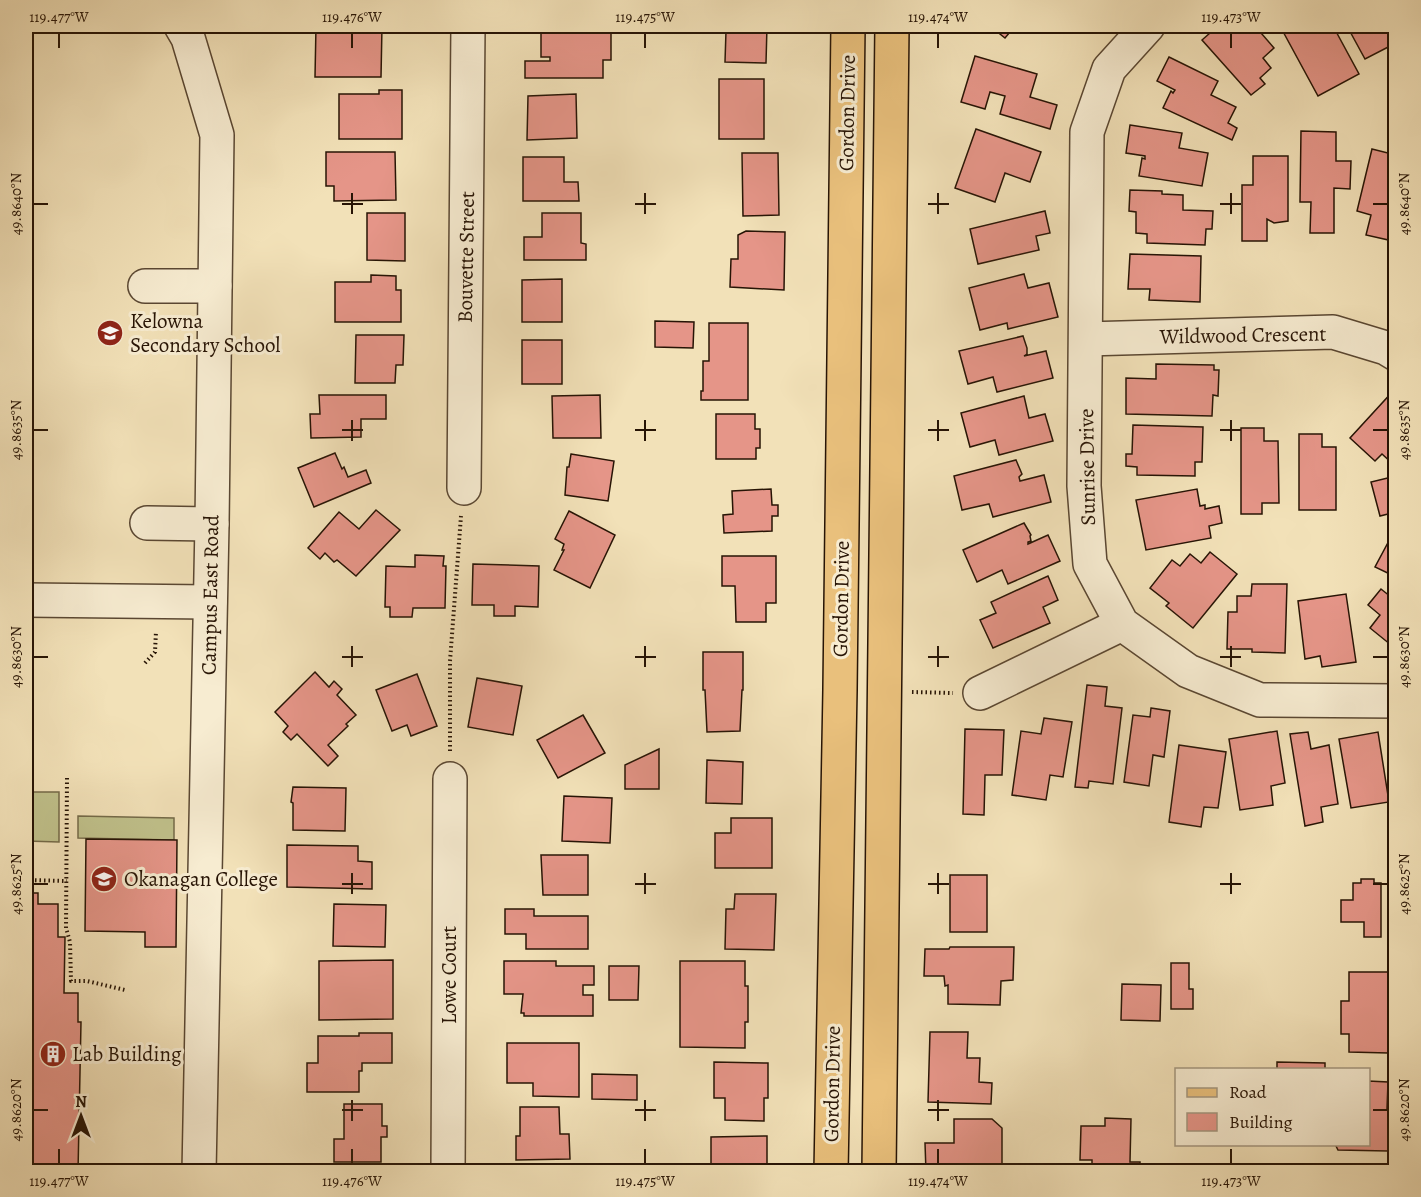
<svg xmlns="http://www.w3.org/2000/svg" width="1421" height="1197" font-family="Alegreya,serif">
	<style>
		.green { fill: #c0c18b; stroke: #746a48; stroke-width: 1.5 }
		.building { fill: #e59588; stroke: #271405; stroke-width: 1.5 }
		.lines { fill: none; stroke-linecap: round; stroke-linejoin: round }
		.minor-casing { stroke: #5a4732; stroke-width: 36 }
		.major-casing { stroke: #271405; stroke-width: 36 }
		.path { stroke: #271405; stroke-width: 4; stroke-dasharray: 1.5 3; stroke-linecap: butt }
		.minor { stroke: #f7ecd1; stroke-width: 33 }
		.major { stroke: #e9c07c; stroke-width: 33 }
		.ticks { fill: none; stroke: #271405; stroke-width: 2 }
		.labels { text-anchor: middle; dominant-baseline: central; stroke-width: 6; stroke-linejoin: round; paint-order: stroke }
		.street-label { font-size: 21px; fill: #271405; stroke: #f7ecd1 }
		.poi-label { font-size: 21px; fill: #271405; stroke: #f7ecd1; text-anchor: start }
		.neatline { fill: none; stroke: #271405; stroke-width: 2 }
		.ticks-label { font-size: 15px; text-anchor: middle; fill: #271405 }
	</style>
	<rect width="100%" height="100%" fill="#f2e1b8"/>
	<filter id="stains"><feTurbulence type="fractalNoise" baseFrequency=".00333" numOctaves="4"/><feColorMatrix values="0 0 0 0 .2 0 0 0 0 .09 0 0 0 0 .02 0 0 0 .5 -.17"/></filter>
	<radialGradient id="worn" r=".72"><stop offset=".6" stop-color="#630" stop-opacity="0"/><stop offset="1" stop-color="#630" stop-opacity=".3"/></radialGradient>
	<g class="green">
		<polygon points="26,792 59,792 59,842 26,841"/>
		<polygon points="78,816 174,818 174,840 78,838"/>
	</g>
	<g class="building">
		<polygon points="316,26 382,26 381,77 315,77"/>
		<polygon points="541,26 611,26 611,60 603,60 603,78 525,78 525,61 550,61 550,57 541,57"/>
		<polygon points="734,26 767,26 766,63 725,62 726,31 734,31"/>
		<polygon points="990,26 1015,26 1005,38"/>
		<polygon points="1218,26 1255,26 1274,48 1263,58 1271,68 1260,78 1265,84 1251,95 1202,40"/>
		<polygon points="1280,26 1333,26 1359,74 1318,96"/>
		<polygon points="1347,26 1396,26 1396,43 1365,59"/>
		<polygon points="975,56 1037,74 1030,97 1057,105 1050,129 1000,114 1005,96 990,92 985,109 961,102"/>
		<polygon points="1169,57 1218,81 1211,95 1236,107 1228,123 1237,128 1232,140 1163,108 1171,91 1173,93 1175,90 1157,81"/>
		<rect x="719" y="79" width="45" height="60"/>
		<polygon points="379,90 402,90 402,139 339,139 339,94 379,94"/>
		<polygon points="576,94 577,138 527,140 528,96"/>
		<polygon points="1130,125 1182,133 1179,148 1208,153 1202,186 1139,176 1142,158 1145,159 1145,156 1126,153"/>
		<polygon points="976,129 1041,152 1030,182 1005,173 995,202 955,188"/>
		<polygon points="1301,131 1336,132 1336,161 1351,161 1350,189 1334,188 1334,233 1310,233 1311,202 1300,202"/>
		<polygon points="1372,149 1396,155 1396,231 1393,241 1366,235 1371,215 1357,211"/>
		<polygon points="326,152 395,152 396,200 334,201 334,186 326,186"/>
		<polygon points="742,153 778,153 779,215 743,216"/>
		<polygon points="1253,156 1288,156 1288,221 1274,223 1267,219 1267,241 1242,241 1242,185 1253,185"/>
		<polygon points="523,157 564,157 564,182 578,182 579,201 523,201"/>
		<polygon points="1130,190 1162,191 1162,194 1183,195 1183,210 1213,211 1212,229 1206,229 1205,245 1147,243 1147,234 1136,233 1136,212 1129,211"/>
		<polygon points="1045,211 1050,233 1036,236 1039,250 978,264 970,229"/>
		<polygon points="367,213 405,213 405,261 367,260"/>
		<polygon points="542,213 581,213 581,243 586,244 586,260 524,260 524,237 542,237"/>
		<polygon points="746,231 785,232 784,290 730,287 731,259 738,259 738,235"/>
		<polygon points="1130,254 1201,256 1200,302 1149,300 1150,289 1128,289"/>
		<polygon points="1396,263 1396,282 1388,278"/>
		<polygon points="1024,274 1028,288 1049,283 1058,317 1008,329 1007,323 980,330 969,288"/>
		<polygon points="371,275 396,276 396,290 401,290 401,322 335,322 335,282 371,282"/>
		<polygon points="562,279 562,322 522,322 522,280"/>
		<polygon points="655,321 694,322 693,348 655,347"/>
		<polygon points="709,323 748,323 748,400 701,400 701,391 703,391 703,361 709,361"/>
		<polygon points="356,335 404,335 403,365 396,365 395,383 355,383"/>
		<polygon points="1023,336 1027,348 1027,354 1024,356 1046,351 1053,378 997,392 993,377 968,384 959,351"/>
		<rect x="522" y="340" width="40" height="44"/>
		<polygon points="1156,364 1214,365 1214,370 1219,370 1218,396 1213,395 1212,416 1126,414 1126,378 1156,379"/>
		<polygon points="1395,389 1396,462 1393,464 1382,454 1375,461 1350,438"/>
		<polygon points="319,395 386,395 386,419 361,419 361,437 311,438 310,414 320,414"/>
		<polygon points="600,395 601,438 553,438 552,396"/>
		<polygon points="1024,396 1029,418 1045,414 1053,441 999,455 995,440 970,447 961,413"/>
		<polygon points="716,414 755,414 755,429 760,429 760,448 756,448 756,459 716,459"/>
		<polygon points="1133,425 1203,427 1202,462 1195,462 1195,476 1137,475 1137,467 1126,466 1126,454 1132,454"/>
		<polygon points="1241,428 1264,428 1264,441 1278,441 1279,503 1262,503 1262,514 1241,514"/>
		<polygon points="1299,434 1322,434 1322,447 1336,447 1336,510 1299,510"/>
		<polygon points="335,453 342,469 344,467 348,477 366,470 371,483 314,507 298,468"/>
		<polygon points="571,454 614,461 608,501 565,495 567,467 569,467"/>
		<polygon points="1016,460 1022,474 1019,477 1020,481 1044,475 1051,502 993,517 989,504 962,510 954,476"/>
		<polygon points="1396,476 1396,512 1380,516 1371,482"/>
		<polygon points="771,489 772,505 778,505 778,516 772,516 772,531 724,533 723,515 733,514 732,491"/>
		<polygon points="1197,489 1200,506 1205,505 1205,509 1219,506 1222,523 1209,526 1211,538 1146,550 1136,500"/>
		<polygon points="376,510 400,530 356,576 337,560 334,562 325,553 320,559 308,548 339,512 359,529"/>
		<polygon points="569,511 615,535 590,588 554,570 564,550 562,550 564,544 555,539"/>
		<polygon points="1024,523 1031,535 1030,536 1031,541 1028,542 1028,544 1048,535 1060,561 1008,584 1002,570 977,582 963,550"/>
		<polygon points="1391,537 1396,540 1396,577 1375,567"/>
		<polygon points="1210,552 1237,574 1193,628 1166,606 1169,603 1150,588 1172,560 1180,566 1190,554 1201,563"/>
		<polygon points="415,555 444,556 443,566 446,566 445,608 413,608 412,617 390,617 390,607 385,607 386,566 415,567"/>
		<polygon points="722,556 776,556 776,603 766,603 766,622 736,622 735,586 722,586"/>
		<polygon points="473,564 539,566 538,607 515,606 515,616 494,616 494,605 472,605"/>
		<polygon points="1048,576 1058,600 1043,607 1050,623 993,648 980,620 996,613 991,602"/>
		<polygon points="1252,584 1287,584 1285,653 1252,652 1252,649 1227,649 1228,612 1237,612 1237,596 1251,596"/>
		<polygon points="1381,589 1396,601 1396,649 1370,628 1380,615 1368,605"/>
		<polygon points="1346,594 1356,662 1322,667 1320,656 1305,659 1298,601"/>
		<polygon points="703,652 743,652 743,690 742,690 740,731 707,732 705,690 703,690"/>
		<polygon points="315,672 329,687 334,681 342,689 337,695 356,715 346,724 348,726 328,745 338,756 328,766 297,734 291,740 283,732 288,726 275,712"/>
		<polygon points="417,674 437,726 411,736 407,725 392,731 376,690"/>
		<polygon points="477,678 522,686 513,735 468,727"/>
		<polygon points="1087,685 1107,687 1105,706 1122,708 1113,784 1089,781 1088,788 1075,787"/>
		<polygon points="1151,708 1170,711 1164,757 1153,755 1149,786 1124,782 1133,715 1150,717"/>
		<polygon points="583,715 605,753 558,778 537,740"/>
		<polygon points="1044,718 1072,722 1063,777 1050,775 1046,800 1012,795 1021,731 1041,734"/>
		<polygon points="965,729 1004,730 1002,775 985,775 984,815 963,814"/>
		<polygon points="1277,731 1285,783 1271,786 1273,805 1240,810 1229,739"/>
		<polygon points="1308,732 1311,749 1329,745 1338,804 1321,807 1323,822 1305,826 1290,734"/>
		<polygon points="1378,732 1389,802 1351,808 1339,739"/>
		<polygon points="1179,745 1226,752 1218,808 1204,807 1201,827 1169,822"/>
		<polygon points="659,749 659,789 625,789 625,765"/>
		<polygon points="707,760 743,762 742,804 706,803"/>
		<polygon points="293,787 346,788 345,831 293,830 293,803 291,802"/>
		<polygon points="564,796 612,798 610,843 562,841"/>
		<polygon points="731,818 772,818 772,868 715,868 715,833 731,833"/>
		<polygon points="86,839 177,840 176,947 145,947 145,932 85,931"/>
		<polygon points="287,845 358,846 358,861 372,862 372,889 287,887"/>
		<polygon points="541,855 588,855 588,895 543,895"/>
		<rect x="950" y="875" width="37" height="57"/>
		<polygon points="1361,879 1374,879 1374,883 1381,883 1381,937 1364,937 1364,922 1341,922 1341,900 1353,900 1353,883 1361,883"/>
		<polygon points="26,893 38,893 38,904 58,904 58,937 65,937 64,993 78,993 78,1022 81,1022 78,1172 26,1172"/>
		<polygon points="735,894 776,894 774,950 725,949 726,909 734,909"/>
		<polygon points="334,904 386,905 385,947 333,946"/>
		<polygon points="505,909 534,909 534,916 588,916 588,949 526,949 526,934 505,934"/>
		<polygon points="950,947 1014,947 1013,980 1001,981 1000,1005 948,1004 948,985 945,986 944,976 924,976 925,949 949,949"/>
		<polygon points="393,960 393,1019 319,1020 319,961"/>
		<polygon points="504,961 556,961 556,966 594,966 594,985 583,985 583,995 593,995 593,1016 524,1016 524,1013 521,1013 523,994 504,994"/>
		<polygon points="680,961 745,961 745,986 748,986 748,1022 745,1022 745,1048 680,1047"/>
		<polygon points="1171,963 1189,963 1189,989 1193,989 1193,1009 1171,1009"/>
		<polygon points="609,966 639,966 638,1000 609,1000"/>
		<polygon points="1349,972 1389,972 1388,1053 1349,1052 1349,1034 1341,1034 1341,1001 1349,1001"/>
		<polygon points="1122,984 1161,985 1160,1021 1121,1020"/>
		<polygon points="930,1032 968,1032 967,1058 980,1058 979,1082 992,1083 991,1104 928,1102"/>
		<polygon points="359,1033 392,1033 392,1063 362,1063 362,1071 359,1071 359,1092 307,1092 307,1063 318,1063 318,1036 359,1036"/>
		<polygon points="507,1043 579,1043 579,1097 533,1096 533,1083 507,1083"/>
		<polygon points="714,1062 768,1063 768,1098 764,1098 764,1121 725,1120 725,1098 714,1098"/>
		<polygon points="1277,1062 1325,1063 1325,1070 1277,1070"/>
		<polygon points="592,1074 637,1075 637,1100 592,1099"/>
		<polygon points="1368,1081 1388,1082 1387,1109 1394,1110 1393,1130 1389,1130 1388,1151 1338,1150 1335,1144 1368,1144"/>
		<polygon points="344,1104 382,1104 382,1126 387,1126 387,1137 381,1137 381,1162 334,1162 334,1139 344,1139"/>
		<polygon points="520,1107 559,1107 560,1134 569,1134 570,1159 516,1160 516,1136 520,1136"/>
		<polygon points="1105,1118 1131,1119 1130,1162 1140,1162 1140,1172 1092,1172 1092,1160 1080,1160 1081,1126 1105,1126"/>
		<polygon points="954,1119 992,1119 1002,1128 1002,1167 1029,1167 1029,1172 926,1172 925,1143 954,1143"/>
		<polygon points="767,1136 767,1172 711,1172 711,1137"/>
	</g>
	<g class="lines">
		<defs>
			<g id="minor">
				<polyline points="181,26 188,38 217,135 212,524 199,1172"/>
				<polyline points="1148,26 1109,69 1087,132 1084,486 1090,564 1122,624 1188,671 1260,700 1396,701"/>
				<polyline points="145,286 215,286"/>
				<polyline points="1086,339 1333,332 1386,348 1396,354"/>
				<polyline points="464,488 468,26"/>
				<polyline points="147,523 212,524"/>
				<polyline points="26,600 210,602"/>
				<polyline points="980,693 1122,624"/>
				<polyline points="448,1172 450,779"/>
			</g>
			<g id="major">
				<polyline points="831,1172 840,690 848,26"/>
				<polyline points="879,1172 892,26"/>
			</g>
		</defs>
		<use href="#minor" class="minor-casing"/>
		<use href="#major" class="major-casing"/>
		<g class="path">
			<polyline points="145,663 155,652 156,631"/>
			<polyline points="912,692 953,693"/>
			<polyline points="450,751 450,661 461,516"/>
			<polyline points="67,778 66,928 70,942 71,981 87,981 125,990"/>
			<polyline points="26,880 67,881"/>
		</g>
		<use href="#minor" class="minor"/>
		<use href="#major" class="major"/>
	</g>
	<path class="ticks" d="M59 33V48M352 33V48M645 33V48M938 33V48M1231 33V48M352 193V214M645 193V214M938 193V214M1231 193V214M33 204H48M342 204H363M635 204H656M928 204H949M1220 204H1241M1373 204H1388M352 420V441M645 420V441M938 420V441M1231 420V441M33 430H48M342 430H363M635 430H656M928 430H949M1220 430H1241M1373 430H1388M352 646V667M645 646V667M938 646V667M1231 646V667M33 657H48M342 657H363M635 657H656M928 657H949M1220 657H1241M1373 657H1388M352 873V894M645 873V894M938 873V894M1231 873V894M33 884H48M342 884H363M635 884H656M928 884H949M1220 884H1241M1373 884H1388M352 1100V1121M645 1100V1121M938 1100V1121M33 1110H48M342 1110H363M635 1110H656M928 1110H949M1373 1110H1388M59 1149V1164M352 1149V1164M645 1149V1164M938 1149V1164M1231 1149V1164"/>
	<defs>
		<symbol id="school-disc" viewBox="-11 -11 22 22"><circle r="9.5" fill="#8f2418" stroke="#f7ecd1"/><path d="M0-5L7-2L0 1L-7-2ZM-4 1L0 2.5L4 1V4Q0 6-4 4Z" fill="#fff"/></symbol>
		<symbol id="university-disc" viewBox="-11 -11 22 22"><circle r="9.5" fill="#8f2418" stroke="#f7ecd1"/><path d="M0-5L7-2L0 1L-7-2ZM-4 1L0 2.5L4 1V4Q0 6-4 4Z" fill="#fff"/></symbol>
		<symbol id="building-disc" viewBox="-11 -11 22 22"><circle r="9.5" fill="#8f2418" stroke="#f7ecd1"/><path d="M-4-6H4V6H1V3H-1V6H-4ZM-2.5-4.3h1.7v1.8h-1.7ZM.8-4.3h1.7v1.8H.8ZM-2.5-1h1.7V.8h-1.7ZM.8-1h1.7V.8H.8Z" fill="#fff"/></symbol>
	</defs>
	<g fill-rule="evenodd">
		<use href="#school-disc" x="95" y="318" width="30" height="30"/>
		<use href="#university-disc" x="89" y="864" width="30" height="30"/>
		<use href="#building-disc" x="38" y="1039" width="30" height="30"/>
	</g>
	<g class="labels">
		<g class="street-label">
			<text transform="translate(847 113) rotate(-89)">Gordon Drive</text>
			<text transform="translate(466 257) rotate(-89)">Bouvette Street</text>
			<text transform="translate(1243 335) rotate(-1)">Wildwood Crescent</text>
			<text transform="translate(1087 467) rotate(-91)">Sunrise Drive</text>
			<text transform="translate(210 595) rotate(-89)">Campus East Road</text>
			<text transform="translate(841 599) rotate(-89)">Gordon Drive</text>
			<text transform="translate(449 975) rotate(-90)">Lowe Court</text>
			<text transform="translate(832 1084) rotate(-89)">Gordon Drive</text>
		</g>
		<g class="poi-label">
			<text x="130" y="321">Kelowna<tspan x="130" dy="24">Secondary School</tspan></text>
			<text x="124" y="879">Okanagan College</text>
			<text x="72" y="1054">Lab Building</text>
		</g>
	</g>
	<rect width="1421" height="1197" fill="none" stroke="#f2e1b8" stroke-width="66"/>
	<rect x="1175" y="1068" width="195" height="78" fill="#f7ecd1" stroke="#a4967f" stroke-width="1.5"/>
	<rect x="1187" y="1088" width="30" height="9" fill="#e9c07c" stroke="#a4967f" stroke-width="1.5"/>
	<text x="1229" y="1098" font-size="18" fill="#271405">Road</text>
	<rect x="1187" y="1113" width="30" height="18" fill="#e59588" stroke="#a4967f" stroke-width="1.5"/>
	<text x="1229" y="1128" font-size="18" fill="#271405">Building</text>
	<g transform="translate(81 1116)" stroke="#f7ecd1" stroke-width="4.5" paint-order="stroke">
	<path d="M0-4.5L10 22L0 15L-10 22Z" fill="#271405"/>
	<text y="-9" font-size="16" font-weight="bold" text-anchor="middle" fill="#271405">N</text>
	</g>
	<rect x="33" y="33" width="1355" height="1131" class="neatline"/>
	<g class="ticks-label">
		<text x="59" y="22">119.477°W</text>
		<text x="352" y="22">119.476°W</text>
		<text x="645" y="22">119.475°W</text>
		<text x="938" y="22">119.474°W</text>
		<text x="1231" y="22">119.473°W</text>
		<text transform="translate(16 204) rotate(-90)" y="5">49.8640°N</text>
		<text transform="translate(1404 204) rotate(-90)" y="5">49.8640°N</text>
		<text transform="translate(16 430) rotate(-90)" y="5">49.8635°N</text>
		<text transform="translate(1404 430) rotate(-90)" y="5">49.8635°N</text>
		<text transform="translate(16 657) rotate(-90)" y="5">49.8630°N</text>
		<text transform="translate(1404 657) rotate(-90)" y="5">49.8630°N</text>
		<text transform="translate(16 884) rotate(-90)" y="5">49.8625°N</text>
		<text transform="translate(1404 884) rotate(-90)" y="5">49.8625°N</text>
		<text transform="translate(16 1110) rotate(-90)" y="5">49.8620°N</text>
		<text transform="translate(1404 1110) rotate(-90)" y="5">49.8620°N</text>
		<text x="59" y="1186">119.477°W</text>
		<text x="352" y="1186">119.476°W</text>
		<text x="645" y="1186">119.475°W</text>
		<text x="938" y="1186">119.474°W</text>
		<text x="1231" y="1186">119.473°W</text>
	</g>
	<rect width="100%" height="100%" filter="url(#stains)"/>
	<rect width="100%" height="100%" fill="url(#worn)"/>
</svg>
